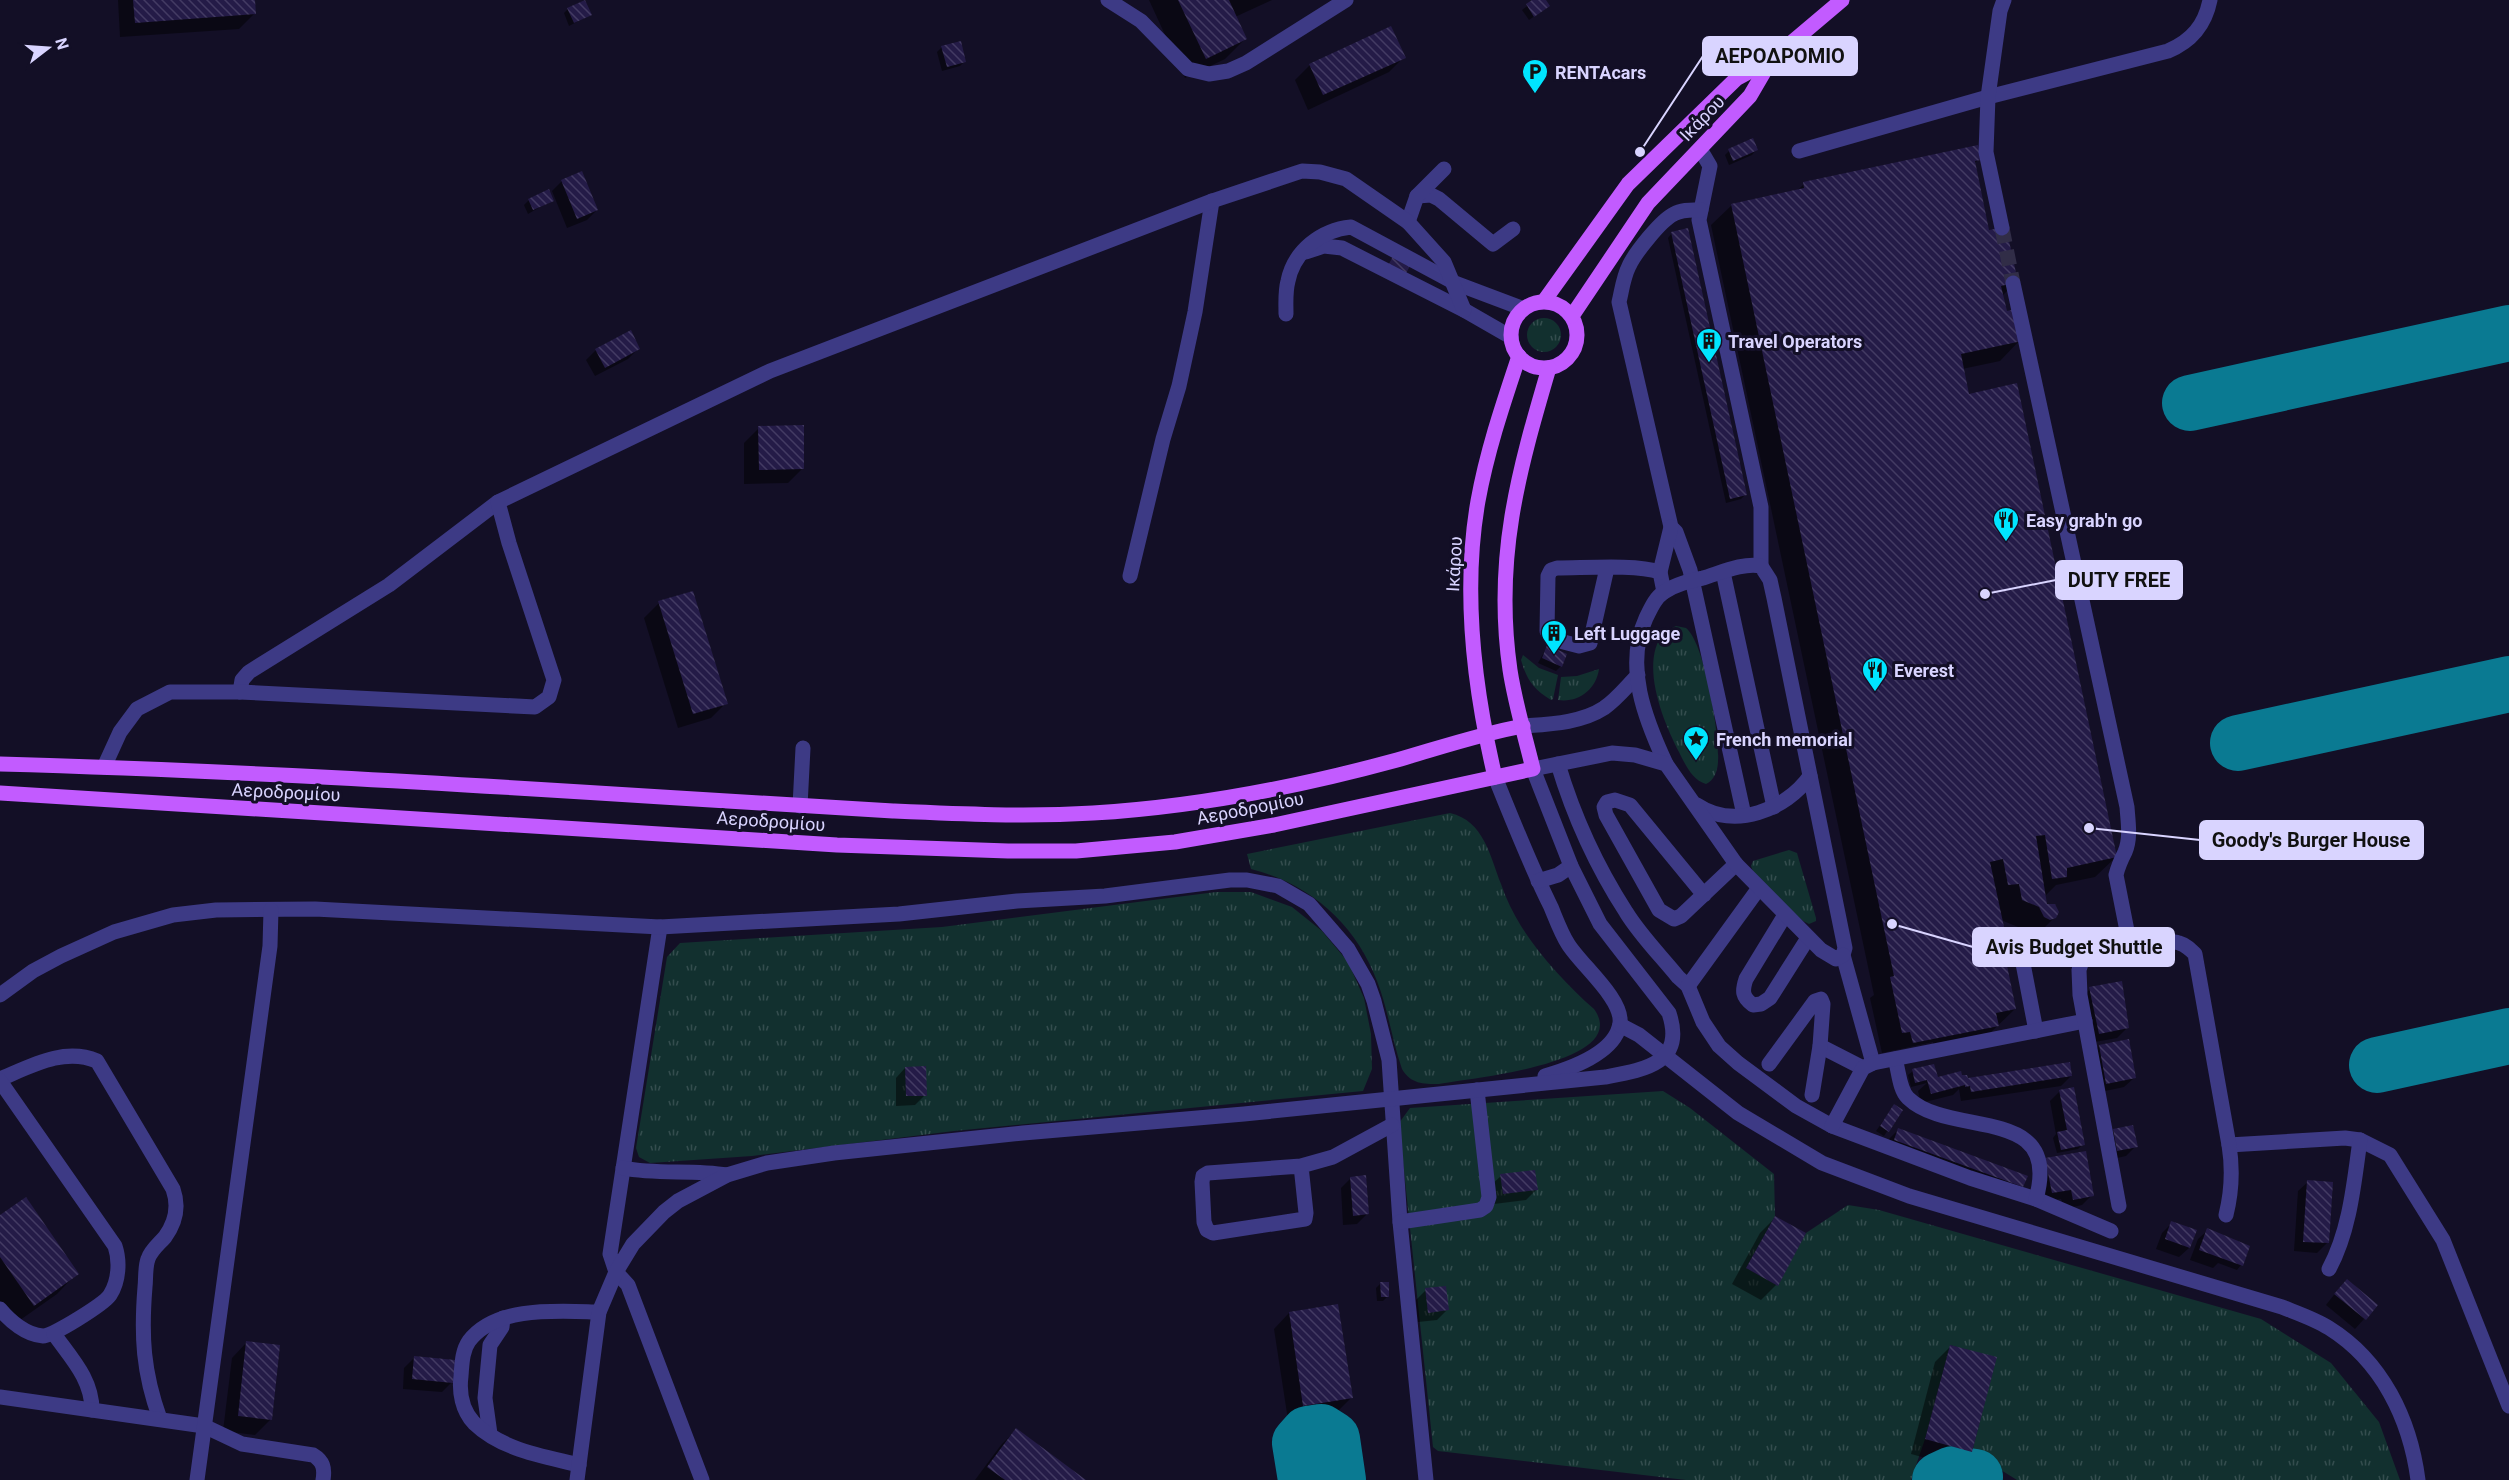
<svg xmlns="http://www.w3.org/2000/svg" width="2509" height="1480" font-family="Roboto,sans-serif">
	<style>
		.grass { fill: url(#grass-tufts) }
		.shadow { fill: #0007 }
		.lines { fill: none; stroke-linecap: round; stroke-linejoin: round }
		.taxiway { stroke: #0a7a92; stroke-width: 56 }
		.building { fill: url(#building-back-hatch) }
		.minor-tunnel { stroke: #312d47; stroke-width: 15; stroke-dasharray: 15 8; stroke-linecap: butt }
		.minor { stroke: #3d3a85; stroke-width: 15 }
		.major { stroke: #c25bff; stroke-width: 15 }
		.labels { text-anchor: middle; dominant-baseline: central; stroke-width: 6; stroke-linejoin: round; paint-order: stroke }
		.poi-label { font-size: 18px; font-weight: bold; fill: #d9d4ff; stroke: #130f26; text-anchor: start }
		.street-label { font-size: 18px; fill: #d9d4ff; stroke: #130f26 }
		.leader { fill: none; stroke: #d9d4ff; stroke-width: 2 }
		.callout-dot { fill: #d9d4ff; stroke: #130f26; stroke-width: 2 }
		.callout { fill: #d9d4ff; stroke: #d9d4ff; stroke-width: 2 }
		.callout-label { font-size: 20px; text-anchor: middle; font-weight: bold; fill: #111 }
	</style>
	<defs>
		<pattern id="grass-tufts" width="24" height="20" patternUnits="userSpaceOnUse" patternTransform="scale(1.5)"><rect width="24" height="20" fill="#12302f"/><path d="M3 7l-1-3M5 7V3M7 7l1-3M15 17l-1-3M17 17v-4M19 17l1-3" fill="none" stroke="#344d4e"/></pattern>
		<pattern id="building-back-hatch" width="6" height="6" patternUnits="userSpaceOnUse" patternTransform="scale(1.5)"><rect width="6" height="6" fill="#241b47"/><path d="M-1 5l2 2M0 0l6 6M5-1l2 2" fill="none" stroke="#433b63"/></pattern>
	</defs>
	<rect width="100%" height="100%" fill="#130f26"/>
	<g class="grass">
		<circle cx="1544" cy="335" r="17"/>
		<path d="M1676 626 1686 628C1705 643 1720 736 1718 761 1718 770 1714 781 1706 784 1692 780 1685 764 1679 752 1663 721 1639 663 1664 632Z"/>
		<path d="M1523 655 1539 668 1558 675 1553 699 1551 700C1533 689 1527 680 1521 660Z"/>
		<path d="M1599 669C1596 690 1578 703 1558 700L1561 677 1577 676Z"/>
		<path d="M1450 813C1484 821 1490 856 1501 884 1506 899 1513 913 1521 926 1540 956 1567 985 1594 1009 1633 1064 1468 1078 1439 1084 1423 1084 1411 1084 1402 1069 1392 1040 1388 1009 1377 981 1356 924 1309 883 1251 869L1247 854Z"/>
		<polygon points="1789,850 1797,853 1816,918 1816,921 1809,924 1803,921 1756,879 1751,866 1753,861"/>
		<polygon points="1216,892 1251,892 1292,907 1322,931 1348,962 1364,998 1371,1034 1372,1069 1363,1091 954,1131 752,1156 650,1163 639,1157 636,1148 667,957 680,943 942,927"/>
		<polygon points="1663,1091 1690,1108 1774,1174 1775,1216 1746,1268 1777,1285 1806,1233 1848,1205 1879,1210 2261,1319 2331,1363 2379,1422 2400,1480 2017,1480 1972,1452 1996,1358 1950,1345 1925,1439 1911,1480 1686,1480 1438,1451 1433,1447 1399,1123 1410,1108"/>
	</g>
	<g class="shadow">
		<polygon points="118,0 253,0 254,14 239,29 120,37"/>
		<polygon points="1149,0 1272,0 1235,17 1245,39 1225,59 1185,78"/>
		<polygon points="1535,0 1545,0 1549,6 1529,20 1522,10"/>
		<polygon points="568,9 590,15 569,26 564,13"/>
		<polygon points="942,47 965,61 960,66 942,71 937,52"/>
		<polygon points="1404,57 1389,72 1308,110 1295,80 1310,65"/>
		<polygon points="1756,150 1752,155 1729,165 1725,155 1729,151"/>
		<polygon points="1979,159 1974,164 1988,232 2016,282 2002,296 2005,313 2020,340 2000,361 1962,369 1968,395 2116,857 2095,877 2056,885 2044,897 2045,905 2055,917 2034,938 2029,940 2024,938 2018,927 2001,920 2008,950 2003,954 2015,1009 1987,1036 1934,1047 1933,1042 1882,1053 1870,998 1874,995 1711,225 1732,205 1796,192 1804,184"/>
		<polygon points="562,181 597,210 587,220 567,228 552,191"/>
		<polygon points="529,200 552,200 528,214 524,205"/>
		<polygon points="1672,233 1745,495 1741,499 1726,503 1668,238"/>
		<polygon points="638,349 628,359 595,376 586,360 596,350"/>
		<polygon points="759,428 803,468 788,483 744,484 744,443"/>
		<polygon points="659,603 726,703 711,718 678,728 644,618"/>
		<polygon points="1547,647 1561,666 1556,671 1538,663"/>
		<polygon points="2090,989 2127,1028 2117,1038 2089,1043 2080,999"/>
		<polygon points="2099,1046 2134,1078 2124,1087 2096,1093 2089,1056"/>
		<polygon points="905,1068 925,1095 915,1105 896,1106 896,1078"/>
		<polygon points="1913,1071 1937,1079 1961,1077 1967,1082 2071,1076 2061,1086 1961,1101 1959,1089 1953,1095 1921,1103 1918,1091 1927,1083 1911,1087 1908,1075"/>
		<polygon points="2060,1091 2083,1144 2078,1149 2057,1153 2053,1138 2056,1134 2050,1101"/>
		<polygon points="1894,1106 1901,1110 1884,1136 1876,1131"/>
		<polygon points="1898,1130 2022,1186 2012,1196 1888,1140"/>
		<polygon points="2114,1131 2136,1146 2126,1156 2108,1160 2104,1140"/>
		<polygon points="2046,1159 2092,1195 2082,1205 2064,1209 2061,1199 2042,1202 2036,1169"/>
		<polygon points="1501,1176 1536,1190 1526,1200 1494,1204 1491,1185"/>
		<polygon points="1351,1178 1367,1214 1357,1224 1343,1225 1341,1188"/>
		<polygon points="2308,1182 2327,1243 2317,1253 2294,1251 2298,1191"/>
		<polygon points="0,1216 77,1273 57,1294 13,1325 0,1306"/>
		<polygon points="1775,1218 1776,1285 1761,1300 1732,1284 1760,1233"/>
		<polygon points="2172,1223 2189,1248 2179,1257 2156,1249 2162,1233"/>
		<polygon points="2208,1230 2241,1265 2237,1270 2218,1263 2213,1268 2190,1260 2198,1239"/>
		<polygon points="1380,1284 1388,1296 1383,1301 1377,1301 1376,1288"/>
		<polygon points="1426,1290 1447,1310 1437,1320 1418,1322 1416,1300"/>
		<polygon points="2337,1291 2364,1319 2355,1329 2326,1305"/>
		<polygon points="1289,1313 1351,1398 1336,1413 1288,1420 1274,1329"/>
		<polygon points="247,1342 279,1346 270,1420 255,1435 223,1431 232,1358"/>
		<polygon points="1950,1347 1971,1451 1955,1466 1911,1454 1935,1362"/>
		<polygon points="414,1358 452,1382 442,1392 403,1389 404,1368"/>
		<polygon points="1016,1430 1083,1480 975,1480 1001,1445"/>
	</g>
	<g class="lines">
		<g class="taxiway">
			<polyline points="2190,403 2509,333"/>
			<polyline points="2238,743 2509,684"/>
			<polyline points="2377,1065 2509,1036"/>
			<polyline points="1306,1480 1300,1443 1308,1434 1321,1432 1332,1439 1338,1480"/>
			<polyline points="1940,1480 1953,1474 1975,1477"/>
		</g>
	</g>
	<g class="building">
		<polygon points="133,0 255,0 256,14 135,23"/>
		<polygon points="585,0 592,15 574,23 567,8"/>
		<polygon points="1178,0 1229,0 1247,39 1206,59"/>
		<polygon points="1532,0 1546,0 1550,6 1534,17 1526,4"/>
		<polygon points="1391,26 1406,58 1323,95 1309,64"/>
		<polygon points="961,41 966,62 947,67 941,46"/>
		<polygon points="1753,138 1758,150 1733,161 1728,149"/>
		<polygon points="1978,145 1981,160 1975,161 1989,230 2006,227 2018,282 2001,286 2007,311 2015,309 2022,341 1961,354 1969,394 2017,383 2117,857 2067,868 2067,877 2052,879 2045,835 2036,836 2047,904 2055,904 2059,912 2056,918 2050,920 2044,917 2039,907 2022,900 2019,884 2008,885 2003,859 1990,862 2009,950 2004,951 2016,1009 1996,1013 1999,1026 1913,1043 1910,1032 1902,1033 1890,977 1894,976 1731,204 1804,188 1803,182"/>
		<polygon points="582,171 598,210 577,219 561,180"/>
		<polygon points="549,189 554,201 533,210 528,199"/>
		<polygon points="1688,228 1747,495 1730,499 1671,232"/>
		<polygon points="1393,256 1411,264 1404,277 1387,268"/>
		<polygon points="631,330 640,349 605,368 595,349"/>
		<polygon points="804,425 804,469 759,470 758,426"/>
		<polygon points="693,591 728,704 693,714 658,601"/>
		<polygon points="1547,645 1567,654 1562,667 1542,658"/>
		<polygon points="2122,981 2129,1028 2099,1034 2089,987"/>
		<polygon points="2129,1039 2136,1078 2106,1084 2099,1045"/>
		<polygon points="2070,1062 2072,1076 1971,1092 1970,1086 1965,1087 1965,1085 1931,1094 1927,1080 1915,1083 1912,1069 1934,1064 1938,1077 1961,1071 1962,1075 1967,1075 1968,1078"/>
		<polygon points="926,1066 927,1096 906,1096 905,1067"/>
		<polygon points="2074,1087 2085,1145 2061,1150 2057,1132 2067,1130 2059,1090"/>
		<polygon points="1894,1104 1903,1110 1889,1132 1880,1126"/>
		<polygon points="2133,1125 2138,1147 2117,1151 2113,1129"/>
		<polygon points="1898,1128 2028,1176 2023,1187 1894,1140"/>
		<polygon points="2086,1151 2094,1196 2073,1200 2071,1190 2052,1193 2045,1158"/>
		<polygon points="1535,1170 1538,1190 1503,1194 1500,1174"/>
		<polygon points="1366,1175 1369,1214 1353,1216 1350,1177"/>
		<polygon points="2307,1180 2333,1182 2329,1243 2303,1242"/>
		<polygon points="26,1197 79,1274 34,1306 0,1257 0,1215"/>
		<polygon points="1775,1216 1806,1233 1778,1286 1746,1268"/>
		<polygon points="2171,1221 2197,1230 2190,1248 2165,1239"/>
		<polygon points="2207,1228 2250,1246 2243,1266 2199,1250"/>
		<polygon points="2347,1279 2378,1305 2366,1320 2334,1294"/>
		<polygon points="1380,1282 1389,1282 1389,1297 1381,1297"/>
		<polygon points="1446,1286 1449,1310 1428,1313 1425,1288"/>
		<polygon points="1338,1304 1353,1398 1303,1406 1289,1312"/>
		<polygon points="246,1341 280,1345 272,1420 238,1416"/>
		<polygon points="1950,1345 1997,1357 1972,1452 1925,1439"/>
		<polygon points="414,1356 455,1360 453,1383 412,1379"/>
		<polygon points="1016,1428 1086,1480 1005,1480 987,1467"/>
	</g>
	<g class="lines">
		<polyline class="minor-tunnel" points="2002,228 2013,283"/>
		<g class="minor">
			<polyline points="1108,0 1141,21 1188,69 1209,74 1228,71 1246,63 1346,0"/>
			<polyline points="1700,149 1710,166 1699,220 1761,507 1761,566"/>
			<path d="M1799 151 1988 97 2168 51C2192 41 2205 25 2210 0"/>
			<polyline points="1417,196 1431,195 1439,199 1493,244 1513,229"/>
			<path d="M1701 210C1692 210 1682 209 1674 214 1661 220 1635 253 1629 266 1623 278 1622 290 1619 302L1671 527 1676 532 1690 570 1744 815"/>
			<polyline points="1408,222 1417,196 1444,169"/>
			<polyline points="2002,228 1986,152 1988,97 2000,11 2004,0"/>
			<polyline points="1306,252 1324,246 1342,248 1464,310 1511,337"/>
			<path d="M2013 283 2127 807C2128 822 2131 838 2125 852 2121 860 2118 866 2116 875L2130 946"/>
			<path d="M1286 314C1286 303 1285 292 1288 281 1294 251 1321 230 1351 227L1455 283 1524 309"/>
			<path d="M1607 568 1590 643 1579 646 1552 639 1547 631 1548 576 1551 570 1557 568C1586 568 1635 564 1660 572L1664 592"/>
			<polyline points="1660,572 1671,527"/>
			<polyline points="1723,572 1774,807"/>
			<polyline points="1130,576 1163,439 1179,386 1195,312 1212,201"/>
			<polyline points="240,692 242,680 249,672 389,585 498,502"/>
			<path d="M1523 726C1550 724 1581 723 1604 708 1617 699 1627 686 1638 675"/>
			<path d="M1558 764C1573 814 1597 867 1626 912 1640 935 1661 956 1678 977L1688 986 1703 1022 1719 1046 1738 1063 1796 1106 1832 1126 1970 1178 2036 1199 2111 1231"/>
			<path d="M1666 764C1645 719 1624 666 1646 618 1651 608 1655 598 1664 592 1676 584 1690 581 1703 578 1720 573 1744 562 1761 566L1770 580 1774 598 1845 948 1843 955 1873 1063"/>
			<polyline points="104,767 120,732 137,709 170,692 240,692 535,707 549,697 554,680 509,543 498,502 770,371 1212,201 1302,171 1320,172 1346,179 1408,222 1444,262 1464,310"/>
			<path d="M1495 777C1513 821 1530 865 1551 907 1556 919 1561 933 1568 944 1581 965 1623 999 1620 1023 1616 1053 1569 1069 1545 1076"/>
			<path d="M1697 805C1734 830 1786 810 1810 776"/>
			<polyline points="800,806 803,748"/>
			<polyline points="1538,881 1558,875 1571,866"/>
			<polyline points="1704,895 1630,805 1615,800 1607,802 1604,807 1606,815 1659,910 1674,919 1681,916 1736,864"/>
			<path d="M1785 915 1746 979C1742 991 1742 997 1753 1005L1761 1004 1770 998 1808 938"/>
			<polyline points="660,927 610,1254 616,1272 628,1285 702,1480"/>
			<polyline points="2021,953 2036,1031"/>
			<polyline points="1688,986 1759,888"/>
			<polyline points="0,995 33,971 61,956 114,932 173,915 216,910 315,909 660,927 899,914 1017,901 1105,896 1230,880 1247,880 1278,886 1309,904 1348,949 1368,984 1374,1001 1389,1060 1400,1222 1426,1480"/>
			<path d="M1620 1025 1639 1035 1738 1113 1822 1163 1909 1196 2282 1307C2297 1313 2315 1319 2329 1328 2382 1361 2410 1419 2418 1480"/>
			<polyline points="1820,1046 1863,1068"/>
			<path d="M1895 1059C1899 1071 1899 1089 1908 1098 1950 1139 2063 1103 2036 1199"/>
			<polyline points="1769,1064 1815,1001 1821,999 1823,1004 1820,1046 1812,1095"/>
			<path d="M0 1079C31 1066 64 1047 97 1061L173 1189C179 1206 176 1222 165 1237 159 1244 151 1250 148 1259 145 1267 146 1278 145 1287 141 1336 143 1372 160 1419"/>
			<path d="M0 1081 115 1246C120 1261 119 1281 110 1295 104 1304 53 1336 43 1336 26 1335 10 1321 0 1309"/>
			<polyline points="1832,1126 1863,1068 1873,1063 2085,1021"/>
			<polyline points="2229,1145 2345,1138 2360,1140 2390,1155 2443,1240 2509,1406"/>
			<polyline points="1301,1166 1306,1213 1305,1219 1213,1233 1207,1230 1204,1222 1202,1182 1203,1176 1208,1173 1301,1166 1333,1157 1392,1125"/>
			<path d="M623 1168C658 1175 692 1169 727 1175"/>
			<path d="M2119 1206 2080 995 2079 970 2082 961C2098 952 2161 937 2179 943 2186 945 2190 949 2195 954L2229 1145C2233 1170 2232 1191 2226 1215"/>
			<polyline points="1400,1222 1480,1210 1486,1206 1489,1197 1477,1090"/>
			<path d="M2329 1269C2350 1230 2354 1183 2360 1140"/>
			<path d="M54 1334C71 1358 92 1379 92 1410"/>
			<path d="M0 1397 204 1426 242 1444 313 1455C323 1461 325 1468 323 1480"/>
			<polyline points="490,1434 485,1398 490,1345 502,1327 503,1318"/>
			<path d="M579 1465C543 1456 502 1450 474 1423 462 1410 459 1392 461 1376 462 1364 462 1351 469 1341 496 1305 560 1311 599 1312"/>
			<polyline points="197,1480 270,946 271,910"/>
			<path d="M577 1480 599 1312 616 1272 633 1244 664 1212 678 1201 727 1175 767 1163 834 1153 1023 1133 1244 1114 1605 1077C1643 1070 1686 1064 1669 1013L1600 924 1571 866 1533 769 1612 753 1635 755 1666 764 1736 864 1821 950 1836 959 1843 955"/>
		</g>
		<g class="major">
			<polyline points="1544,301 1628,184 1736,79 1771,60 1842,0"/>
			<circle cx="1544" cy="335" r="33"/>
			<polyline points="1572,316 1648,203 1750,96 1771,60"/>
			<path d="M0 764C221 770 442 783 662 797 739 802 816 807 893 811 960 814 1026 817 1093 813 1195 807 1298 787 1397 760 1439 748 1480 734 1523 726"/>
			<path d="M1495 777C1474 688 1462 592 1478 501 1487 451 1503 404 1519 356"/>
			<path d="M0 793 837 845 1008 851H1076L1175 842 1274 825 1533 769C1525 736 1515 703 1510 670 1494 559 1518 473 1549 368"/>
		</g>
	</g>
	<defs>
		<symbol id="parking-pin" viewBox="-11 -11 22 30"><path d="M0 17L-7.5 6A9.5 9.5 0 1 1 7.5 6Z" fill="#00e5ff" stroke="#130f26"/><path d="M-3.5-5.5H1a3.5 3.5 0 0 1 0 7H-1V5.5H-3.5ZM-1-3.4V-.6H.8a1.4 1.4 0 0 0 0-2.8Z" fill="#111"/></symbol>
		<symbol id="building-pin" viewBox="-11 -11 22 30"><path d="M0 17L-7.5 6A9.5 9.5 0 1 1 7.5 6Z" fill="#00e5ff" stroke="#130f26"/><path d="M-4-6H4V6H1V3H-1V6H-4ZM-2.5-4.3h1.7v1.8h-1.7ZM.8-4.3h1.7v1.8H.8ZM-2.5-1h1.7V.8h-1.7ZM.8-1h1.7V.8H.8Z" fill="#111"/></symbol>
		<symbol id="restaurant-pin" viewBox="-11 -11 22 30"><path d="M0 17L-7.5 6A9.5 9.5 0 1 1 7.5 6Z" fill="#00e5ff" stroke="#130f26"/><path d="M-5-6h1v4h1v-4h1v4h1v-4h1v5L-1.5 .5V6h-2V.5L-5-1ZM5-6V6H3V1.5H1.5Q1.5-4 5-6Z" fill="#111"/></symbol>
		<symbol id="sight-pin" viewBox="-11 -11 22 30"><path d="M0 17L-7.5 6A9.5 9.5 0 1 1 7.5 6Z" fill="#00e5ff" stroke="#130f26"/><path d="M0-6L1.8-2.2L6-1.7L2.9 1.2L3.7 5.4L0 3.3L-3.7 5.4L-2.9 1.2L-6-1.7L-1.8-2.2Z" fill="#111"/></symbol>
	</defs>
	<g fill-rule="evenodd">
		<use href="#parking-pin" x="1520" y="57" width="30" height="40"/>
		<use href="#building-pin" x="1694" y="326" width="30" height="40"/>
		<use href="#restaurant-pin" x="1991" y="505" width="30" height="40"/>
		<use href="#building-pin" x="1539" y="618" width="30" height="40"/>
		<use href="#restaurant-pin" x="1860" y="655" width="30" height="40"/>
		<use href="#sight-pin" x="1681" y="724" width="30" height="40"/>
	</g>
	<g class="labels">
		<g class="poi-label">
			<text x="1555" y="72">RENTAcars</text>
			<text x="1728" y="341">Travel Operators</text>
			<text x="2026" y="520">Easy grab'n go</text>
			<text x="1574" y="633">Left Luggage</text>
			<text x="1894" y="670">Everest</text>
			<text x="1716" y="739">French memorial</text>
		</g>
		<g class="street-label">
			<text transform="translate(1702 118) rotate(-46)">Ικάρου</text>
			<text transform="translate(1454 564) rotate(-87)">Ικάρου</text>
			<text transform="translate(286 792) rotate(3)">Αεροδρομίου</text>
			<text transform="translate(1250 808) rotate(-11)">Αεροδρομίου</text>
			<text transform="translate(771 821) rotate(4)">Αεροδρομίου</text>
		</g>
	</g>
	<path class="leader" d="M1640 152L1703 56M1985 594L2056 580M2089 828L2200 840M1892 924L1973 947"/>
	<g class="callout-dot">
		<circle cx="1640" cy="152" r="6"/>
		<circle cx="1985" cy="594" r="6"/>
		<circle cx="2089" cy="828" r="6"/>
		<circle cx="1892" cy="924" r="6"/>
	</g>
	<g class="callout">
		<rect x="1703" y="37" width="154" height="38" rx="6"/>
		<rect x="2056" y="561" width="126" height="38" rx="6"/>
		<rect x="2200" y="821" width="223" height="38" rx="6"/>
		<rect x="1973" y="928" width="201" height="38" rx="6"/>
	</g>
	<g class="callout-label">
		<text x="1780" y="63">ΑΕΡΟΔΡΟΜΙΟ</text>
		<text x="2119" y="587">DUTY FREE</text>
		<text x="2311" y="847">Goody's Burger House</text>
		<text x="2074" y="954">Avis Budget Shuttle</text>
	</g>
	<g transform="translate(48 48) rotate(73)" stroke="#130f26" stroke-width="4.5" paint-order="stroke">
	<path d="M0-4.5L10 22L0 15L-10 22Z" fill="#d9d4ff"/>
	<text y="-9" font-size="16" font-weight="bold" text-anchor="middle" fill="#d9d4ff">N</text>
	</g>
</svg>
